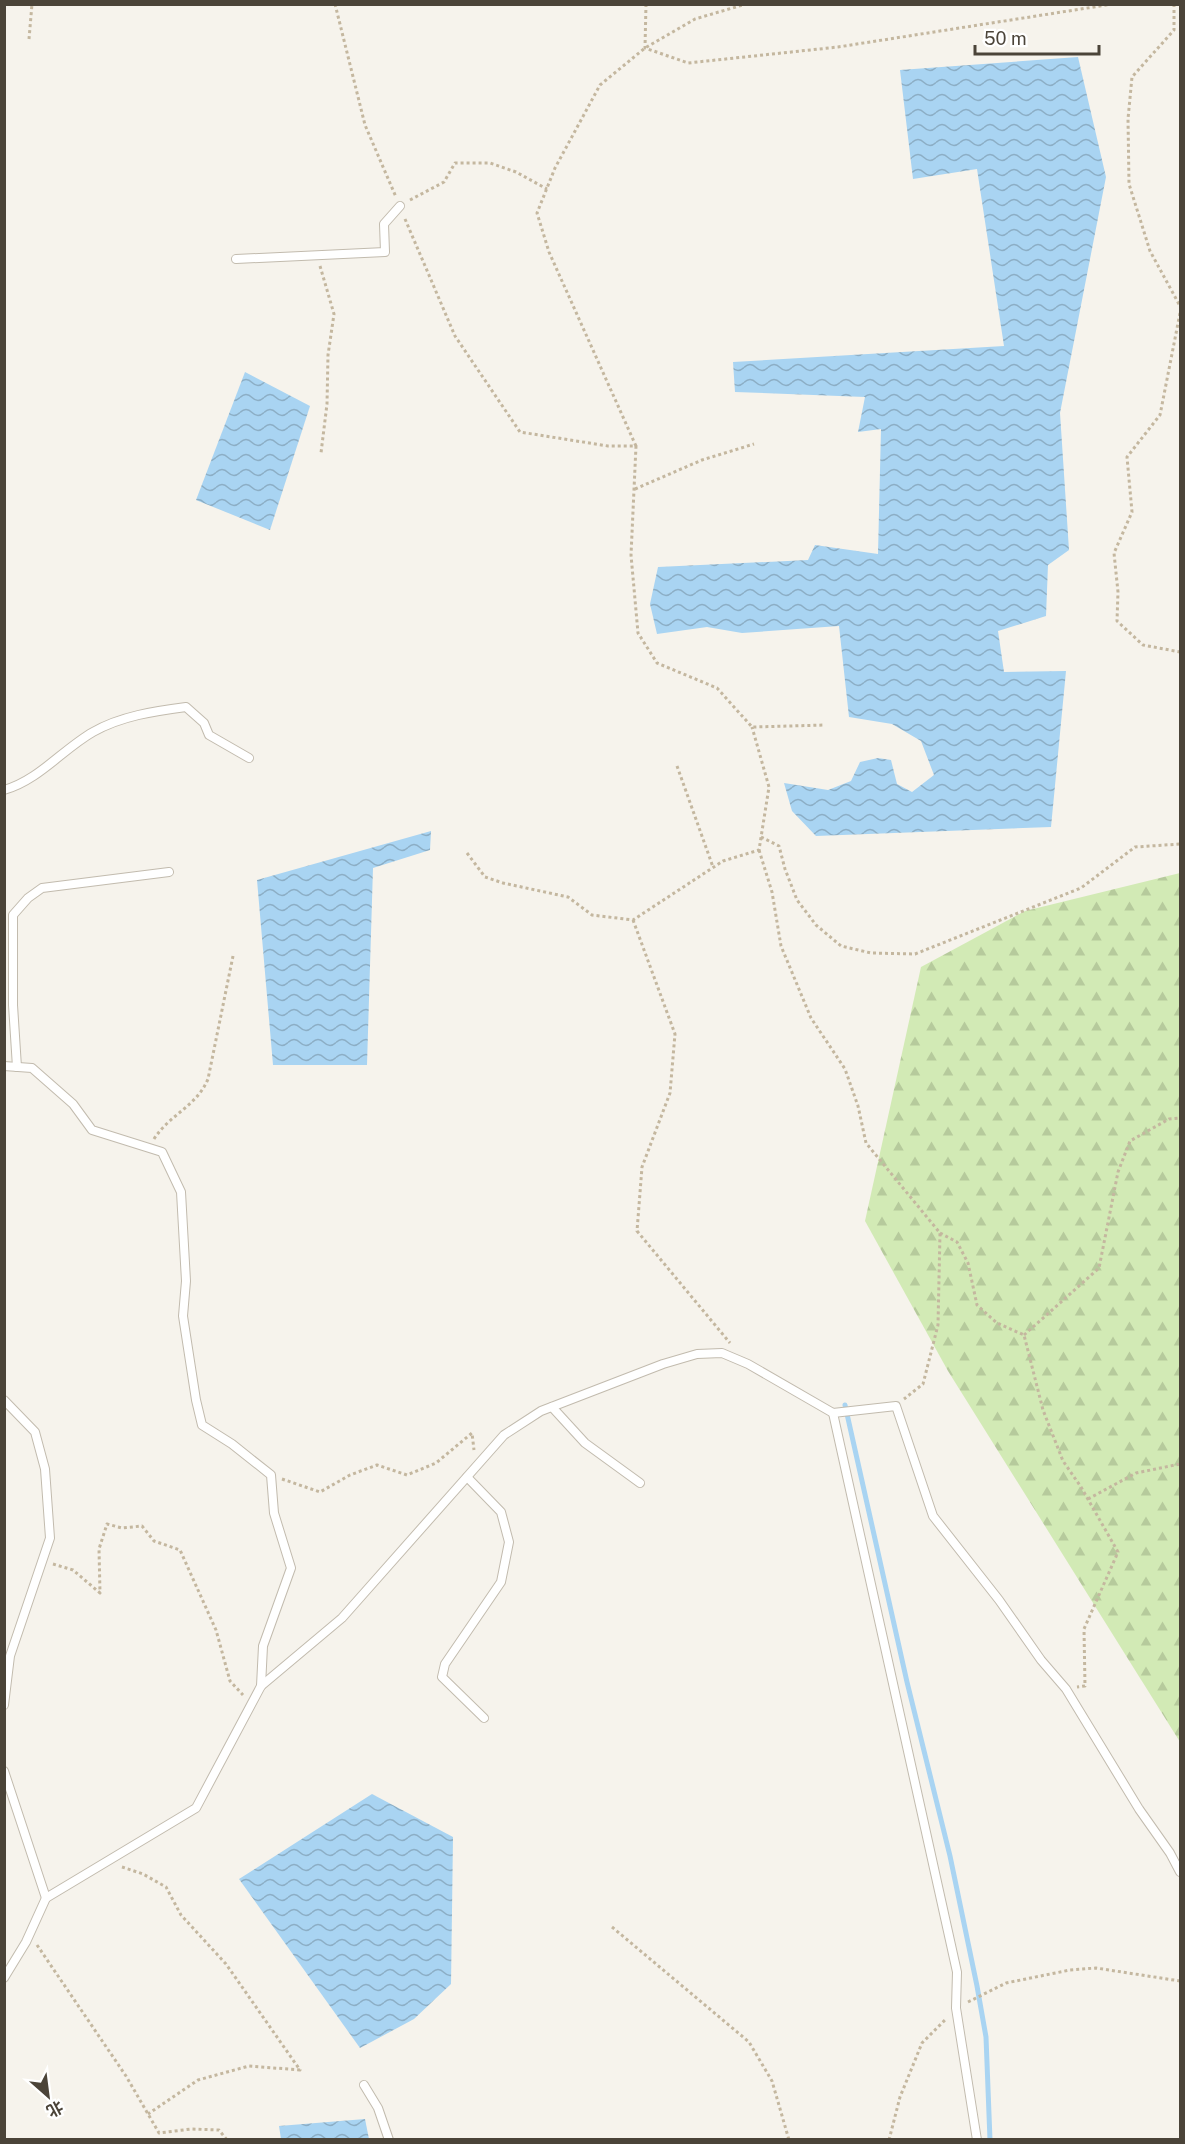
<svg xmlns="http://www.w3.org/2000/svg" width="1185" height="2144" font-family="'Public Sans','Noto Sans SC',sans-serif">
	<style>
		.forest { fill: url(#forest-firs) }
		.water { fill: url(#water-waves) }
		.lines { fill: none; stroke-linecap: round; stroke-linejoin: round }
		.stream { stroke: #a9d4f2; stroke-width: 5 }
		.service-casing { stroke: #c2bbae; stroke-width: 10 }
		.path { stroke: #c4b79f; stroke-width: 3; stroke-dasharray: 3 3; stroke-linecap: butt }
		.service { stroke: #fff; stroke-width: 8 }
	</style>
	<defs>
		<pattern id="forest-firs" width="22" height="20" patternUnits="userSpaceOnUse" patternTransform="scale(1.5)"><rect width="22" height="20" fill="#d2eab5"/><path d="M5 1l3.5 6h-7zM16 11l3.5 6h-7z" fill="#b6ca9c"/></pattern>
		<pattern id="water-waves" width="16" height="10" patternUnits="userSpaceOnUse" patternTransform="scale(1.5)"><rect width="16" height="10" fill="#a9d4f2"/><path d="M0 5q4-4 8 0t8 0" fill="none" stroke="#8caec5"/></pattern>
	</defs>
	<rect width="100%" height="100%" fill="#f6f3ec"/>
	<polygon class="forest" points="1180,873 1180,1742 948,1371 865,1221 921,967 1025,911"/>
	<g class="water">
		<polygon points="1078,57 1106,177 1060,413 1069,550 1048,565 1046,616 998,631 1004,672 1066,671 1051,827 816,836 792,811 784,783 828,790 851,781 860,762 878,758 891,760 897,784 912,792 934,775 921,741 892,724 849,717 839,626 742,633 707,627 657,634 650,604 658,567 808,560 815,545 878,554 881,429 858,432 865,397 735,392 733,362 1004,346 977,169 913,179 900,70"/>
		<polygon points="245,372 310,406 270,530 196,500"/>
		<polygon points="431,831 430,850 373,868 367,1065 273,1065 257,880"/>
		<polygon points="372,1794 453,1837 451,1984 414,2019 360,2048 239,1879"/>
		<polygon points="365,2119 369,2139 281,2139 279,2126"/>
	</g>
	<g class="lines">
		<polyline class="stream" points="845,1405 907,1682 950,1856 977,1986 986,2037 990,2140"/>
		<defs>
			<g id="service">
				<polyline points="236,259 385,252 384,224 400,206"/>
				<path d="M4 790C39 780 63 749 93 732 121 716 155 711 186 707L204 723 209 735 249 758"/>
				<polyline points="4,1066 32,1068 73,1104 92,1130 162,1152 181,1192 186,1281 183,1316 196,1400 202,1425 232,1444 271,1475 274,1513 291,1568 263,1646 261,1686"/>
				<polyline points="17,1067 13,1005 13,915 28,898 42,888 169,872"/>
				<polyline points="4,1400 35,1432 45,1469 50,1538 10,1656 4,1705"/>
				<polyline points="552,1407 585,1443 640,1483"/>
				<polyline points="833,1413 957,1972 956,2008 977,2140"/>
				<polyline points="467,1477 501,1512 509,1542 501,1582 445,1664 442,1677 484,1718"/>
				<polyline points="4,1771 46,1898"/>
				<polyline points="4,1978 26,1942 46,1898 196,1808 261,1686 342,1618 504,1435 541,1411 663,1364 697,1354 722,1353 748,1364 833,1413 896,1406 933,1516 999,1600 1041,1660 1066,1689 1139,1809 1170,1853 1180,1872"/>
				<polyline points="364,2085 378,2108 389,2140"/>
			</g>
		</defs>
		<use href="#service" class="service-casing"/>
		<g class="path">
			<polyline points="335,4 365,125 396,197"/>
			<polyline points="646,4 645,48 688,63 838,47 1113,4"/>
			<polyline points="1174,4 1174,30 1132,77 1128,119 1129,184 1150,251 1180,306"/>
			<polyline points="29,39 32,4"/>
			<polyline points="410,200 444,182 455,163 490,163 516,172 547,189"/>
			<polyline points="405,219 455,336 520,432 608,446 636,446 631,555 638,633 657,663 717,688 752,727 825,725"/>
			<polyline points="320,266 334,314 328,355 327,404 321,453"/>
			<polyline points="1180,313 1160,415 1127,457 1132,512 1114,553 1118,592 1117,621 1143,645 1180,652"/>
			<polyline points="636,446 549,252 537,213 555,168 600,85 645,48 695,19 746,4"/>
			<polyline points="635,489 702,460 754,444"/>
			<polyline points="677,766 713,867"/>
			<polyline points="761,837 779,846 785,869 797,900 816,925 841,946 871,953 915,954 1081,888 1135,847 1180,844"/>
			<polyline points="759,850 772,892 781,946 811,1018 845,1069 858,1106 866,1143 940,1233 938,1325 923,1384 904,1399"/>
			<polyline points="467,853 485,877 503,883 568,897 592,915 633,920 723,861 759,850 769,787 752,727"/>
			<polyline points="633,920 675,1034 670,1093 642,1167 637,1231 730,1343"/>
			<path d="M154 1139C169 1115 197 1106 208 1079L233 956"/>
			<polyline points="940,1233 957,1242 968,1263 977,1305 997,1323 1024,1335 1043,1410 1063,1461 1081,1487 1118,1552 1084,1629 1085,1686 1077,1687"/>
			<polyline points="1024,1335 1099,1268 1118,1172 1130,1141 1169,1119 1180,1118"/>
			<polyline points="282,1479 320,1492 350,1475 377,1465 407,1475 436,1463 472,1433 474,1450"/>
			<polyline points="1088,1499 1136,1473 1180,1464"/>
			<polyline points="53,1564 73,1570 100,1593 99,1549 107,1524 122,1528 142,1526 154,1541 180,1550 216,1630 230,1681 243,1695"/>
			<polyline points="122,1867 143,1874 166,1887 181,1915 226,1964 300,2070 249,2066 198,2080 148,2114"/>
			<polyline points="612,1927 749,2042 772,2081 789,2140"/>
			<polyline points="37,1945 126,2076 159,2133 191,2129 219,2130 227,2140"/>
			<polyline points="968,2002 1006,1983 1070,1970 1096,1968 1180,1981"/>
			<polyline points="889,2140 900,2097 922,2043 946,2019"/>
		</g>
		<use href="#service" class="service"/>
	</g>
	<rect width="1185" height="2144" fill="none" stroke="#4b4439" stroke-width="12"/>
	<g transform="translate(48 2096) rotate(152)" stroke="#ffffff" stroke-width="4.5" paint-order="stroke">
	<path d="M0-4.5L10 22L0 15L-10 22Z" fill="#4b4439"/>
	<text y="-9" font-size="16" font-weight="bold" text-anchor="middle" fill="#4b4439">北</text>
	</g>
	<path d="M975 45v9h124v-9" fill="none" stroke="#4b4439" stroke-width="3"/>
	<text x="984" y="45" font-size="18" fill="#4b4439" stroke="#ffffff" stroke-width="4.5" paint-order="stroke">50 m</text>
</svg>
